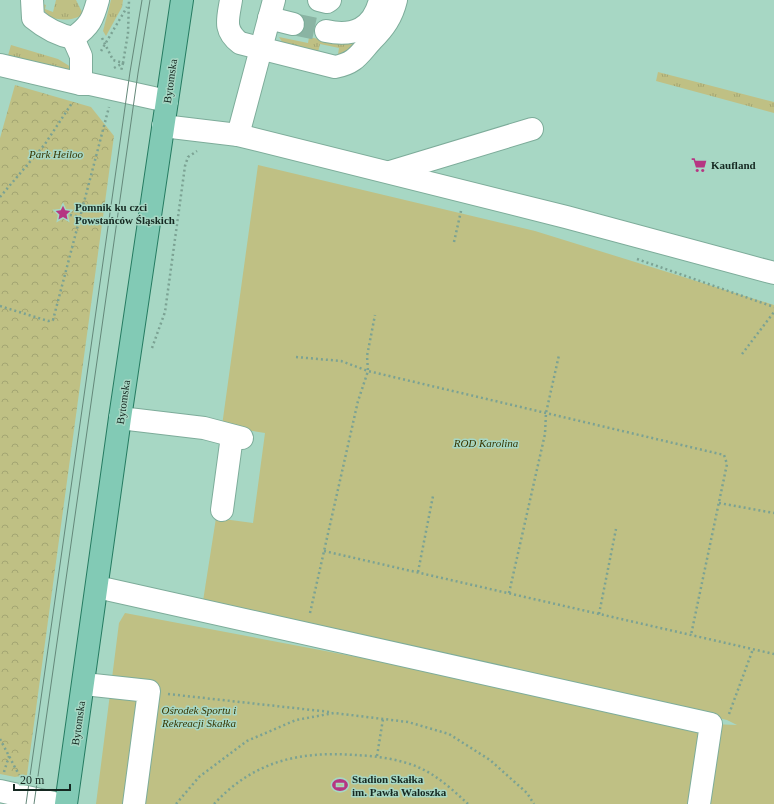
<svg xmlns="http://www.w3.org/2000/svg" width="774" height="804" font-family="'Times New Roman',serif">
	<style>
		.grass { fill: url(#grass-tufts) }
		.forest { fill: url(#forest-crowns) }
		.garden { fill: #bfc084 }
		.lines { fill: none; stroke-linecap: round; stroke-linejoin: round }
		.minor-tunnel { stroke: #8ab4a3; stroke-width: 22; stroke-dasharray: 22 11; stroke-linecap: butt }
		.minor-casing { stroke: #7dac9a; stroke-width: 24 }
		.major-casing { stroke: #257b61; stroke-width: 24 }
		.path { stroke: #7ba293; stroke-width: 2.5; stroke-dasharray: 2 3; stroke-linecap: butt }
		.minor { stroke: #fff; stroke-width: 22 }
		.major { stroke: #82cab5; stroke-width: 22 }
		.tram { stroke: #65887a; stroke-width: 1 }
		.labels { text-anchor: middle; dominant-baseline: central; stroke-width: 3; stroke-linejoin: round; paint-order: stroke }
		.street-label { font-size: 11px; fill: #152821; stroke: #a7d7c4 }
		.park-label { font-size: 11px; font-style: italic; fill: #373602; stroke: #a7d7c4 }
		.poi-label { font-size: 11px; font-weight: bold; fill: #152821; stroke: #a7d7c4; text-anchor: start }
	</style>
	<defs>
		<pattern id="grass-tufts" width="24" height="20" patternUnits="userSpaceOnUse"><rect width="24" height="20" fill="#bfc084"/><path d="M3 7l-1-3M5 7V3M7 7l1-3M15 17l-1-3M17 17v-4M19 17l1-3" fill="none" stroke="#a3a572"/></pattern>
		<pattern id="forest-crowns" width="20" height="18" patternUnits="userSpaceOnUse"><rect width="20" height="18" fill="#bfc084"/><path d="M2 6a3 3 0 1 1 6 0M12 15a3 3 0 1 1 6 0" fill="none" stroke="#a3a572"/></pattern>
	</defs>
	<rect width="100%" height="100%" fill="#a7d7c4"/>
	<g class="grass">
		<path d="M56 0H76L83 14C73 23 42 22 43 4L46 5 45 9 53 12Z"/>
		<polygon points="111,0 123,0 122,7 106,36 103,31"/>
		<polygon points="384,18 337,61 339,48 320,44 317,56 284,45 279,37 308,43 309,37 323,40"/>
		<polygon points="11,45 58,59 71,67 71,71 7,59"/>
		<polygon points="658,72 774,102 774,113 656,81"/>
	</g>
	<polygon class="forest" points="15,85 91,107 114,136 27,775 15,777 0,774 0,138"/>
	<polygon class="garden" points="258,165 535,231 774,305 774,804 96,804 119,623 125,613 711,724 737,725 727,720 203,601 216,518 253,523 265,433 222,426"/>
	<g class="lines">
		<polyline class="minor-tunnel" points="293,24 326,31"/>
		<defs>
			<g id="minor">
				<path d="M32 0 33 18C45 28 58 35 73 38 90 26 93 19 98 0"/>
				<path d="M231 0C228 19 223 30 240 43L335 67C356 63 359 54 372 40 384 28 392 17 396 0"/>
				<polyline points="319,0 327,2 330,0"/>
				<polyline points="269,18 293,24"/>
				<path d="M326 31C353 37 373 29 380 0"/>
				<polyline points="73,38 81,56 81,84"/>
				<polyline points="0,65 81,84 90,84 167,101"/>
				<polyline points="163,126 238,135 566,217 774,273"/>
				<polyline points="238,135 274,0"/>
				<polyline points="390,172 532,129"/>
				<polyline points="120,418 204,428 242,438"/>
				<polyline points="222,510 232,436"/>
				<polyline points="97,587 711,724 699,804"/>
				<polyline points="84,684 149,691 134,804"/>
				<polyline points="0,791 58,804"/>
			</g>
			<polyline id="major" points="66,804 120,418 182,0"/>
		</defs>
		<use href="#minor" class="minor-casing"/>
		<use href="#major" class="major-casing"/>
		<g class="path">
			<polyline points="102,38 113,60 123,63 121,71"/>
			<polyline points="101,51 127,7"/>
			<polyline points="114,68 123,63 128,33 129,0"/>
			<polyline points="0,197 45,144 72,103"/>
			<polyline points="65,214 81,217"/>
			<polyline points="454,242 461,211"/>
			<polyline points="637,259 774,307"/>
			<polyline points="0,306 48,321 53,320 109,107"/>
			<polyline points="152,348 165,312 185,166 188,157 197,151"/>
			<polyline points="742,354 774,312"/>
			<polyline points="296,357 341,361 368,371 367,356 375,315"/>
			<polyline points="719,503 774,513"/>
			<polyline points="324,551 774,654"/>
			<polyline points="418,572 433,496"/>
			<polyline points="509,593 545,434 546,413 559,355"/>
			<polyline points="310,613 358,401 368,371 724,455 727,464 691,635"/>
			<polyline points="599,614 616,529"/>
			<polyline points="168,694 330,712"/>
			<polyline points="729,714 753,649"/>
			<polyline points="0,739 19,775"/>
			<polyline points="377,756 383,719"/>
			<polyline points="4,772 9,756"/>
			<polyline points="176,804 199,777 247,741 296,720 334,713 408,722 449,734 490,760 527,793 534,804"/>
			<path d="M214 804C254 761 299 751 355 755 376 756 400 759 420 768 438 776 454 791 468 804"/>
		</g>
		<use href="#minor" class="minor"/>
		<use href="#major" class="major"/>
		<g class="tram">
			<polyline points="26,804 130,72 142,0"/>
			<polyline points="34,804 138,73 150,0"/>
		</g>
	</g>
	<defs>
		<symbol id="supermarket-bare" viewBox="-9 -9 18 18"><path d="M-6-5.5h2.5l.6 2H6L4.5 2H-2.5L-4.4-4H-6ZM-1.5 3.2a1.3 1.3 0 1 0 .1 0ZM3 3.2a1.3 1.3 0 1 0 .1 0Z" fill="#b63682" stroke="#a7d7c4" stroke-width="2.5" paint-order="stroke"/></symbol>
		<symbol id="sight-bare" viewBox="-9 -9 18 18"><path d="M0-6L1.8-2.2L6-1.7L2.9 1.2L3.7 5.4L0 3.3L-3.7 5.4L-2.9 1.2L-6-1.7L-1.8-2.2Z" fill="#b63682" stroke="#a7d7c4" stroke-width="2.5" paint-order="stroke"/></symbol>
		<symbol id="stadium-bare" viewBox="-9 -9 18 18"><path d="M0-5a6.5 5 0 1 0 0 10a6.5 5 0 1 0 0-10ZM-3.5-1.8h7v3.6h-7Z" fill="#b63682" stroke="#a7d7c4" stroke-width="2.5" paint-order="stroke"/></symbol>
	</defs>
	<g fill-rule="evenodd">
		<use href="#supermarket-bare" x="688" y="154" width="22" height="22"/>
		<use href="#sight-bare" x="52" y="202" width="22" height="22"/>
		<use href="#stadium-bare" x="329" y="774" width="22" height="22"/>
	</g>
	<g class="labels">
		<g class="street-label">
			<text transform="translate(170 81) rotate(-82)">Bytomska</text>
			<text transform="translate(123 402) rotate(-82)">Bytomska</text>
			<text transform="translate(78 723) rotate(-82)">Bytomska</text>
		</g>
		<g class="park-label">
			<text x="56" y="154">Park Heiloo</text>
			<text x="486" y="443">ROD Karolina</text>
			<text x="199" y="710">Ośrodek Sportu i<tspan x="199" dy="13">Rekreacji Skałka</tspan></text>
		</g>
		<g class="poi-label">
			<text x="711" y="165">Kaufland</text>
			<text x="75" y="207">Pomnik ku czci<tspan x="75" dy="13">Powstańców Śląskich</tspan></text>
			<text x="352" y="779">Stadion Skałka<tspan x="352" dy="13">im. Pawła Waloszka</tspan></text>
		</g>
	</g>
	<path d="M14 784v6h56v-6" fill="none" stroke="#152821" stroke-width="2"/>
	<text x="20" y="784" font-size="12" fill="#152821" stroke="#a7d7c4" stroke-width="3" paint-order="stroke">20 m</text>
</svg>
